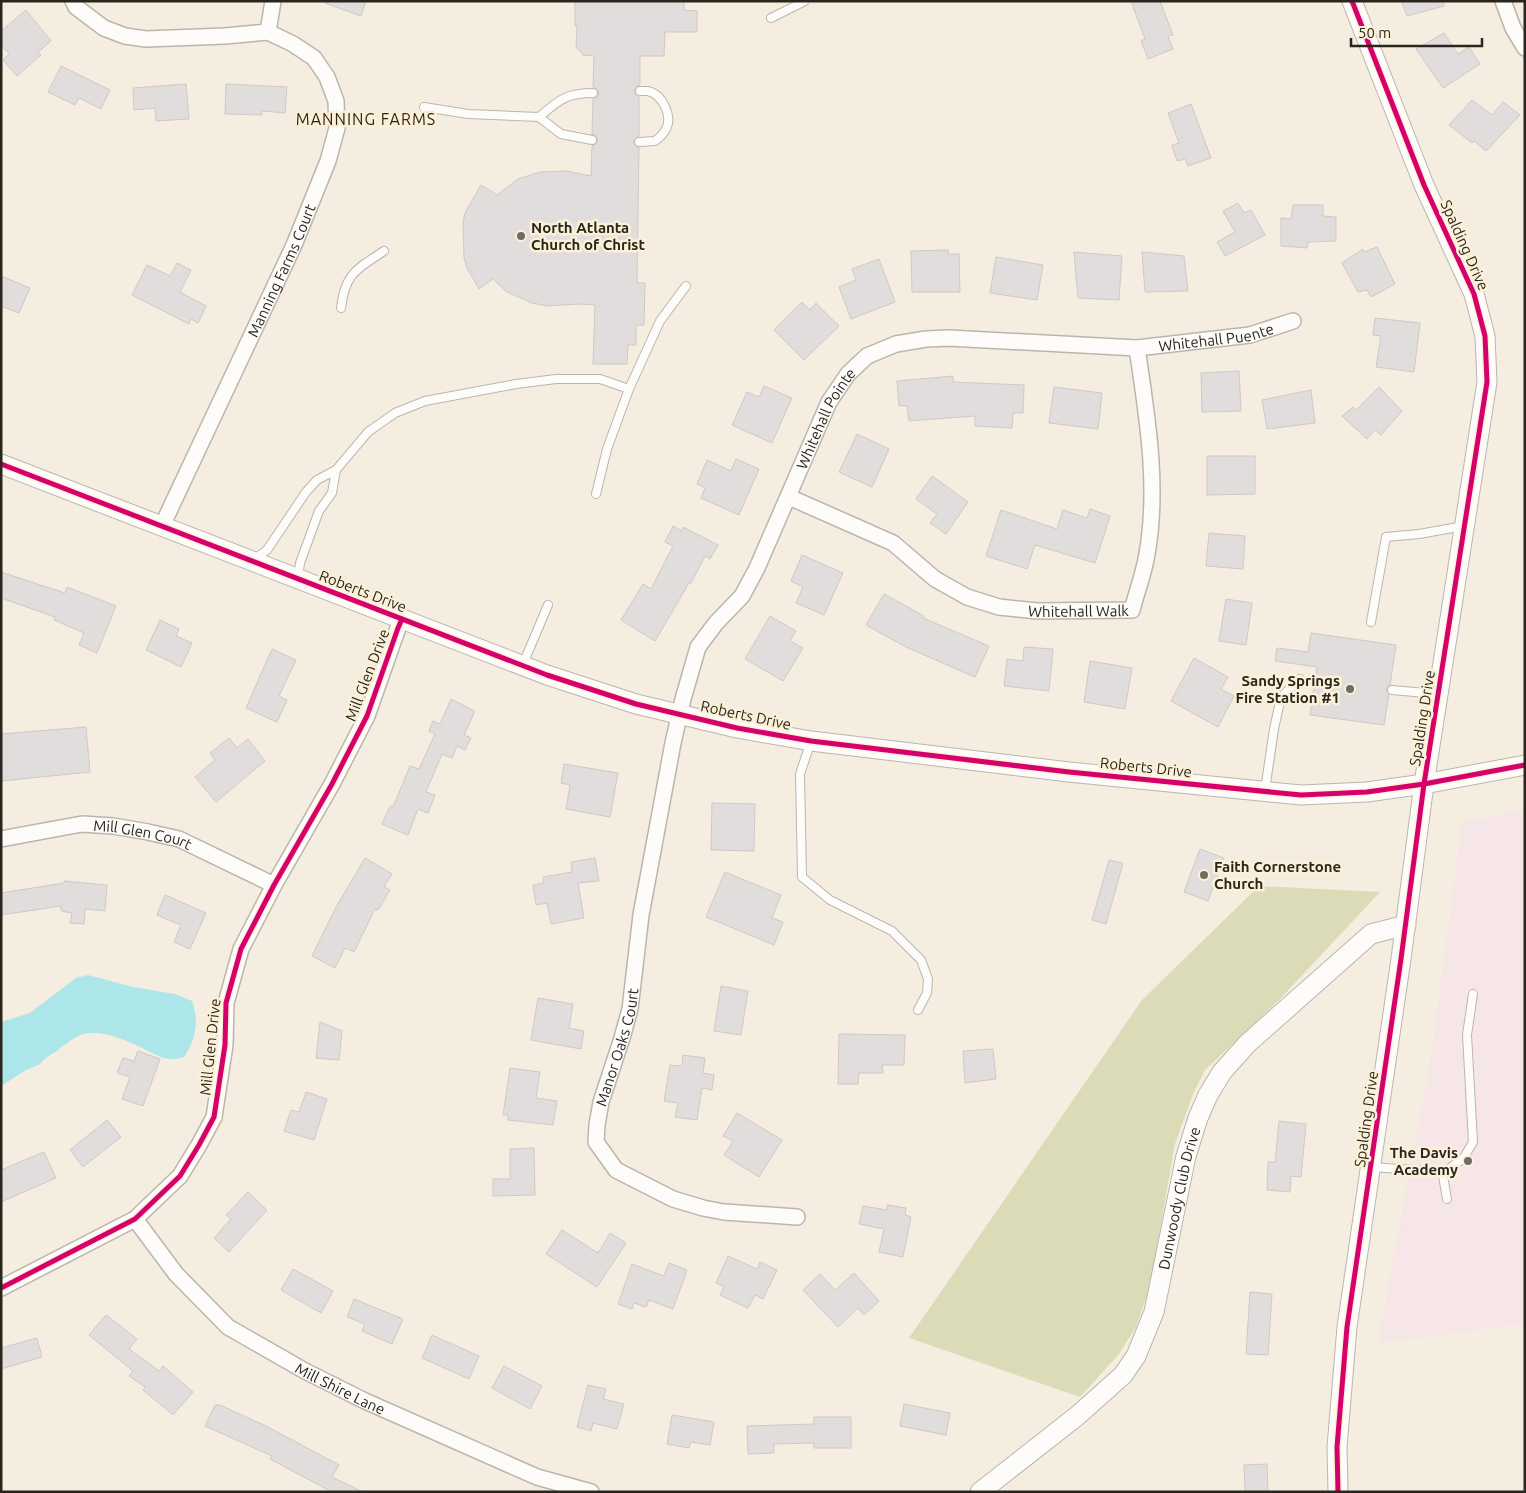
<svg xmlns="http://www.w3.org/2000/svg" width="1526" height="1493" font-family="Ubuntu,sans-serif">
	<style>
		.education { fill: #f6e6e7 }
		.green { fill: #dbdcb7 }
		.water { fill: #ade6e9 }
		.building { fill: #e1dddc; stroke: #cec9c8 }
		.lines { fill: none; stroke-linecap: round; stroke-linejoin: round }
		.service-casing { stroke: #bbb6ac; stroke-width: 10 }
		.minor-casing { stroke: #bbb6ac; stroke-width: 18 }
		.tertiary-casing { stroke: #bbb6ac; stroke-width: 21 }
		.service { stroke: #fdfcfa; stroke-width: 8 }
		.minor { stroke: #fdfcfa; stroke-width: 15 }
		.tertiary { stroke: #fdfcfa; stroke-width: 19 }
		.cycleway-casing { stroke: #fcf0d8; stroke-width: 8 }
		.cycleway { stroke: #d6006c; stroke-width: 5 }
		.poi-dot { fill: #716c61; stroke: #fcf0d8; stroke-width: 2 }
		.labels { text-anchor: middle; dominant-baseline: central; stroke-width: 5; stroke-linejoin: round; paint-order: stroke }
		.poi-label { font-size: 15px; font-weight: bold; fill: #2a261d; stroke: #fcf0d8; text-anchor: start }
		.street-label { font-size: 15px; fill: #2a261d; stroke: #fcf0d8 }
		.neighbourhood-label { font-size: 16px; letter-spacing: 1px; fill: #312815; stroke: #fcf0d8 }
	</style>
	<rect width="100%" height="100%" fill="#f4ede0"/>
	<polygon class="education" points="1525,810 1525,1324 1378,1343 1432,1052 1462,822"/>
	<polygon class="green" points="1259,886 1380,892 1280,999 1205,1070 1193,1094 1175,1144 1150,1287 1136,1327 1119,1354 1080,1397 909,1338 1142,1000"/>
	<path class="water" d="M88 975 133 987 175 994 192 1001C199 1021 196 1039 184 1057 170 1062 161 1057 148 1051 130 1042 102 1028 81 1035 73 1038 65 1044 58 1050 53 1054 44 1058 40 1064L26 1070 1 1086V1022L30 1013 76 978Z"/>
	<g class="building">
		<polygon points="325,1 366,1 361,16 325,3"/>
		<polygon points="575,1 684,1 684,10 697,11 697,32 665,32 664,56 640,56 640,85 637,86 634,91 635,94 639,97 639,136 636,138 633,142 635,145 639,148 637,283 645,283 644,325 636,325 636,345 628,345 627,364 593,364 595,305 577,304 548,306 532,303 507,292 493,279 479,289 467,268 464,258 463,223 465,213 481,185 497,195 518,179 540,172 566,171 591,176 592,146 596,144 598,141 596,136 592,134 593,99 598,96 599,92 596,88 593,87 594,56 583,55 576,47 577,26 575,26"/>
		<polygon points="1131,1 1160,1 1173,35 1168,36 1173,49 1148,59 1141,41 1145,39"/>
		<polygon points="1401,1 1444,1 1444,6 1407,16"/>
		<polygon points="26,10 51,41 37,53 41,55 17,76 3,60 9,54 1,45 1,31"/>
		<polygon points="1444,33 1458,54 1469,47 1480,64 1443,88 1416,49"/>
		<polygon points="61,66 110,90 101,109 79,98 75,105 48,92"/>
		<polygon points="186,84 189,119 156,121 155,108 134,110 133,88"/>
		<polygon points="226,84 287,87 285,113 262,111 262,115 225,114"/>
		<polygon points="1472,100 1492,115 1503,102 1520,115 1486,151 1474,141 1472,143 1449,125"/>
		<polygon points="1191,104 1211,158 1188,166 1185,159 1177,161 1172,145 1179,143 1168,113"/>
		<polygon points="1238,203 1244,213 1251,210 1265,235 1225,256 1217,242 1235,232 1223,211"/>
		<polygon points="1293,205 1323,205 1323,216 1336,217 1336,241 1308,242 1307,248 1281,246 1281,218 1291,219"/>
		<polygon points="1377,247 1395,284 1371,297 1367,290 1358,292 1342,263 1363,249 1364,252"/>
		<polygon points="948,250 948,254 959,254 960,292 912,292 911,251"/>
		<polygon points="1074,252 1122,256 1119,300 1078,298"/>
		<polygon points="1142,252 1184,256 1188,291 1145,292"/>
		<polygon points="996,257 1043,265 1037,300 990,293"/>
		<polygon points="879,259 895,302 851,319 839,287 856,280 852,269"/>
		<polygon points="177,263 191,270 180,292 206,306 198,323 191,319 189,324 132,295 147,265 170,276"/>
		<polygon points="1,276 30,288 19,313 1,306"/>
		<polygon points="802,302 810,310 816,303 839,326 804,360 774,330"/>
		<polygon points="1375,318 1420,323 1414,372 1376,367 1381,336 1373,335"/>
		<polygon points="1239,371 1241,411 1202,412 1201,373"/>
		<polygon points="953,376 953,382 1024,385 1023,413 1013,413 1012,428 975,426 975,416 909,421 907,406 899,406 897,381"/>
		<polygon points="764,386 792,398 772,443 732,425 747,392 759,397"/>
		<polygon points="1054,387 1102,393 1098,429 1049,423"/>
		<polygon points="1379,387 1402,411 1381,435 1375,430 1367,439 1342,416 1353,407 1356,410"/>
		<polygon points="1311,390 1315,423 1267,429 1262,400"/>
		<polygon points="857,434 889,449 872,487 839,472"/>
		<polygon points="1207,456 1255,456 1255,494 1207,495"/>
		<polygon points="736,459 759,469 739,515 701,498 705,488 697,484 707,460 731,471"/>
		<polygon points="932,476 968,502 946,534 930,523 937,514 916,499"/>
		<polygon points="1090,509 1110,516 1095,563 1035,545 1027,569 986,556 1001,510 1057,529 1063,510 1087,518"/>
		<polygon points="673,526 682,531 683,527 718,545 710,559 705,556 691,583 689,583 655,641 621,620 643,584 651,589 673,546 665,542"/>
		<polygon points="1209,533 1245,536 1243,569 1206,566"/>
		<polygon points="802,555 843,573 824,615 796,603 803,587 791,581"/>
		<polygon points="1,572 65,593 67,587 116,606 97,653 79,645 84,633 54,620 55,617 1,598"/>
		<polygon points="884,594 924,616 923,618 989,646 975,677 906,647 866,625"/>
		<polygon points="1226,599 1252,603 1246,645 1219,641"/>
		<polygon points="770,616 796,631 790,641 803,648 783,681 745,659"/>
		<polygon points="160,620 179,629 176,636 192,643 181,667 146,650"/>
		<polygon points="1311,633 1396,645 1390,685 1386,689 1389,694 1384,725 1310,715 1317,667 1275,661 1277,648 1308,652"/>
		<polygon points="1024,647 1053,649 1049,691 1004,686 1007,659 1023,661"/>
		<polygon points="272,649 296,660 279,696 287,700 277,722 246,708"/>
		<polygon points="1194,658 1228,677 1221,689 1234,696 1218,727 1171,701"/>
		<polygon points="1090,661 1132,668 1125,709 1084,702"/>
		<polygon points="451,699 475,711 464,735 471,738 465,750 457,746 452,758 442,754 426,792 435,795 428,813 418,809 408,835 382,824 390,806 393,807 410,766 419,769 435,734 429,731 433,721 440,724"/>
		<polygon points="86,727 90,772 1,781 1,734"/>
		<polygon points="229,738 237,748 248,739 265,761 216,802 195,777 215,760 210,753"/>
		<polygon points="564,764 618,773 610,817 566,809 570,785 561,783"/>
		<polygon points="712,803 755,804 754,851 711,850"/>
		<polygon points="1200,849 1224,858 1208,901 1184,892"/>
		<polygon points="365,858 392,874 384,887 390,890 378,910 375,909 354,952 345,948 335,968 312,956 336,907"/>
		<polygon points="595,858 599,881 578,883 584,918 551,924 547,903 536,905 533,885 544,883 543,877 572,872 571,862"/>
		<polygon points="1109,860 1123,863 1106,924 1092,920"/>
		<polygon points="725,872 781,895 772,918 783,922 774,945 706,917"/>
		<polygon points="64,881 107,885 105,911 85,909 84,924 70,923 72,913 61,911 61,906 1,915 1,893 64,883"/>
		<polygon points="165,895 206,913 190,949 174,942 181,925 157,915"/>
		<polygon points="721,986 748,991 741,1035 714,1031"/>
		<polygon points="538,998 573,1004 569,1028 584,1031 581,1049 531,1040"/>
		<polygon points="320,1022 342,1031 339,1060 316,1058"/>
		<polygon points="839,1034 905,1035 904,1065 882,1065 883,1073 859,1073 858,1084 838,1084"/>
		<polygon points="993,1049 996,1079 965,1083 963,1051"/>
		<polygon points="138,1051 160,1059 143,1106 122,1099 130,1077 117,1073 123,1058 134,1061"/>
		<polygon points="683,1055 705,1058 703,1073 714,1075 712,1090 702,1088 697,1120 675,1117 678,1103 664,1101 670,1065 682,1066"/>
		<polygon points="510,1068 540,1072 536,1098 557,1101 553,1125 508,1120 508,1115 503,1115"/>
		<polygon points="306,1092 327,1099 314,1140 284,1131 291,1110 299,1112"/>
		<polygon points="737,1113 782,1140 759,1177 724,1155 733,1141 723,1136"/>
		<polygon points="107,1120 121,1137 83,1167 70,1150"/>
		<polygon points="1279,1121 1306,1124 1301,1177 1291,1176 1290,1192 1267,1190 1268,1162 1275,1162"/>
		<polygon points="534,1148 535,1195 493,1196 493,1179 510,1179 510,1149"/>
		<polygon points="44,1152 56,1178 1,1202 1,1170"/>
		<polygon points="248,1192 267,1210 229,1252 214,1238 231,1219 226,1215"/>
		<polygon points="887,1205 906,1208 905,1215 911,1217 903,1257 879,1252 884,1229 859,1224 863,1206 887,1210"/>
		<polygon points="562,1230 598,1253 610,1233 626,1243 597,1287 546,1254"/>
		<polygon points="728,1256 757,1269 760,1262 777,1270 763,1299 755,1295 748,1308 720,1295 724,1287 716,1283"/>
		<polygon points="669,1263 687,1270 673,1309 649,1300 646,1307 634,1303 632,1309 618,1304 632,1264 664,1276"/>
		<polygon points="293,1269 333,1291 321,1313 281,1290"/>
		<polygon points="854,1273 879,1301 864,1315 858,1308 838,1327 803,1290 820,1274 835,1290"/>
		<polygon points="1250,1292 1272,1294 1268,1355 1246,1354"/>
		<polygon points="354,1299 403,1319 392,1344 362,1331 365,1324 347,1317"/>
		<polygon points="106,1315 137,1339 129,1349 159,1371 163,1366 193,1392 173,1415 143,1390 145,1387 129,1376 133,1371 89,1335"/>
		<polygon points="432,1335 479,1356 469,1379 422,1358"/>
		<polygon points="37,1338 42,1357 1,1369 1,1348"/>
		<polygon points="504,1366 542,1386 530,1409 492,1388"/>
		<polygon points="588,1385 606,1389 603,1399 624,1404 617,1429 593,1423 591,1431 577,1427"/>
		<polygon points="904,1404 950,1413 946,1435 900,1426"/>
		<polygon points="215,1405 220,1405 266,1426 339,1465 332,1477 363,1492 332,1492 270,1459 272,1456 205,1426"/>
		<polygon points="672,1415 714,1422 710,1445 691,1442 689,1448 667,1444"/>
		<polygon points="814,1417 851,1417 851,1448 814,1448 814,1443 774,1444 774,1453 748,1454 747,1426 814,1424"/>
		<polygon points="1267,1464 1268,1492 1245,1492 1244,1465"/>
	</g>
	<g class="lines">
		<defs>
			<g id="service">
				<polyline points="771,18 805,1"/>
				<polyline points="424,107 468,114 539,117 561,134 592,140"/>
				<path d="M539 117C559 100 566 93 593 93"/>
				<path d="M639 142 655 141C659 138 664 133 666 129 673 116 662 94 648 91 645 91 642 91 640 91"/>
				<path d="M341 308C345 273 357 269 384 251"/>
				<polyline points="596,494 607,449 629,389 660,321 686,286"/>
				<polyline points="253,560 267,550 306,492 317,480 336,470 368,432 395,413 425,401 516,384 556,379 600,379 629,389"/>
				<polyline points="298,578 300,563 319,511 332,493 336,470"/>
				<polyline points="1371,622 1386,537 1419,534 1464,526"/>
				<polyline points="523,664 548,605"/>
				<polyline points="1392,690 1437,694"/>
				<polyline points="811,741 800,774 802,877 830,900 892,931 921,960 928,979 927,993 918,1010"/>
				<polyline points="1265,790 1274,729 1281,697 1300,679"/>
				<polyline points="1372,1167 1427,1171 1442,1170 1447,1170 1463,1159 1473,1142 1467,1035 1473,994"/>
				<polyline points="1442,1170 1447,1199"/>
			</g>
			<g id="minor">
				<polyline points="73,1 76,7 104,28 125,36 146,39 225,36 268,32 273,1"/>
				<polyline points="1503,1 1513,28 1525,48"/>
				<path id="s1" d="M789 497 893 543 935 579 967 597 999 607 1037 611 1132 610C1137 591 1144 573 1147 554 1159 486 1147 416 1137 348"/>
				<path id="s2" d="M162 526 294 245 328 161 337 128 336 101 327 77 314 58 293 44 268 32"/>
				<path id="s3" d="M1 839 82 824 113 826 148 832 179 839 274 885"/>
				<path id="s4" d="M797 1217 724 1212 703 1208 673 1199 616 1170 596 1142 597 1125 601 1102 622 1038 630 1009 641 915 673 743 683 699 698 647 716 623 742 596 757 568 829 402 848 374 867 356 896 344 926 339 949 338 1137 348 1250 335 1293 321"/>
				<path id="s5" d="M135 1219 176 1274 228 1327 305 1371 365 1401 537 1477 591 1492"/>
				<polyline points="1,1288 135,1219 180,1176 199,1145 214,1117 225,1045 226,1003 241,949 274,885 332,784 367,716 398,628 402,619"/>
			</g>
			<g id="tertiary">
				<polyline points="1,464 547,675 636,704 737,728 811,741 1069,772 1301,795 1367,792 1424,784 1525,765"/>
				<path id="s6" d="M980 1492 1077 1416 1123 1375 1136 1356 1154 1312 1186 1156 1198 1118 1208 1095 1222 1072 1248 1043 1371 934 1406 925"/>
				<polyline points="1338,1492 1337,1447 1347,1327 1401,959 1424,784 1487,382 1485,336 1474,294 1424,185 1352,1"/>
			</g>
		</defs>
		<use href="#service" class="service-casing"/>
		<use href="#minor" class="minor-casing"/>
		<use href="#tertiary" class="tertiary-casing"/>
		<use href="#service" class="service"/>
		<use href="#minor" class="minor"/>
		<use href="#tertiary" class="tertiary"/>
		<defs>
			<g id="cycleway">
				<polyline points="1,464 547,675 636,704 737,728 811,741 1069,772 1301,795 1367,792 1424,784 1525,765"/>
				<polyline points="1,1288 135,1219 180,1176 199,1145 214,1117 225,1045 226,1003 241,949 274,885 332,784 367,716 398,628 402,619"/>
				<polyline points="1338,1492 1337,1447 1347,1327 1401,959 1424,784 1487,382 1485,336 1474,294 1424,185 1352,1"/>
			</g>
		</defs>
		<use href="#cycleway" class="cycleway-casing"/>
		<use href="#cycleway" class="cycleway"/>
	</g>
	<g class="poi-dot">
		<circle cx="521" cy="236" r="5"/>
		<circle cx="1350" cy="689" r="5"/>
		<circle cx="1204" cy="875" r="5"/>
		<circle cx="1468" cy="1161" r="5"/>
	</g>
	<g class="labels">
		<g class="poi-label">
			<text x="531" y="227">North Atlanta<tspan x="531" dy="17">Church of Christ</tspan></text>
			<text x="1340" y="680" text-anchor="end">Sandy Springs<tspan x="1340" dy="17">Fire Station #1</tspan></text>
			<text x="1214" y="866">Faith Cornerstone<tspan x="1214" dy="17">Church</tspan></text>
			<text x="1458" y="1152" text-anchor="end">The Davis<tspan x="1458" dy="17">Academy</tspan></text>
		</g>
		<g class="street-label">
			<text transform="translate(1465 245) rotate(66)">Spalding Drive</text>
			<text stroke="none"><textPath href="#s2" startOffset="282">Manning Farms Court</textPath></text>
			<text stroke="none"><textPath href="#s4" startOffset="1424">Whitehall Puente</textPath></text>
			<text stroke="none"><textPath href="#s4" startOffset="995">Whitehall Pointe</textPath></text>
			<text transform="translate(363 591) rotate(21)">Roberts Drive</text>
			<text stroke="none"><textPath href="#s1" startOffset="319">Whitehall Walk</textPath></text>
			<text transform="translate(367 675) rotate(-69)">Mill Glen Drive</text>
			<text transform="translate(746 715) rotate(12)">Roberts Drive</text>
			<text transform="translate(1422 718) rotate(-81)">Spalding Drive</text>
			<text transform="translate(1146 767) rotate(6)">Roberts Drive</text>
			<text stroke="none"><textPath href="#s3" startOffset="144">Mill Glen Court</textPath></text>
			<text stroke="none"><textPath href="#s4" startOffset="322">Manor Oaks Court</textPath></text>
			<text transform="translate(210 1047) rotate(-84)">Mill Glen Drive</text>
			<text transform="translate(1366 1119) rotate(-82)">Spalding Drive</text>
			<text stroke="none"><textPath href="#s6" startOffset="372">Dunwoody Club Drive</textPath></text>
			<text stroke="none"><textPath href="#s5" startOffset="271">Mill Shire Lane</textPath></text>
		</g>
		<g class="neighbourhood-label">
			<text x="366" y="119">MANNING FARMS</text>
		</g>
	</g>
	<rect width="1526" height="1493" fill="none" stroke="#2a261d" stroke-width="5"/>
	<path d="M1351 38v8h131v-8" fill="none" stroke="#2a261d" stroke-width="2.5"/>
	<text x="1358" y="38" font-size="15" fill="#2a261d" stroke="#fcf0d8" stroke-width="4" paint-order="stroke">50 m</text>
</svg>
